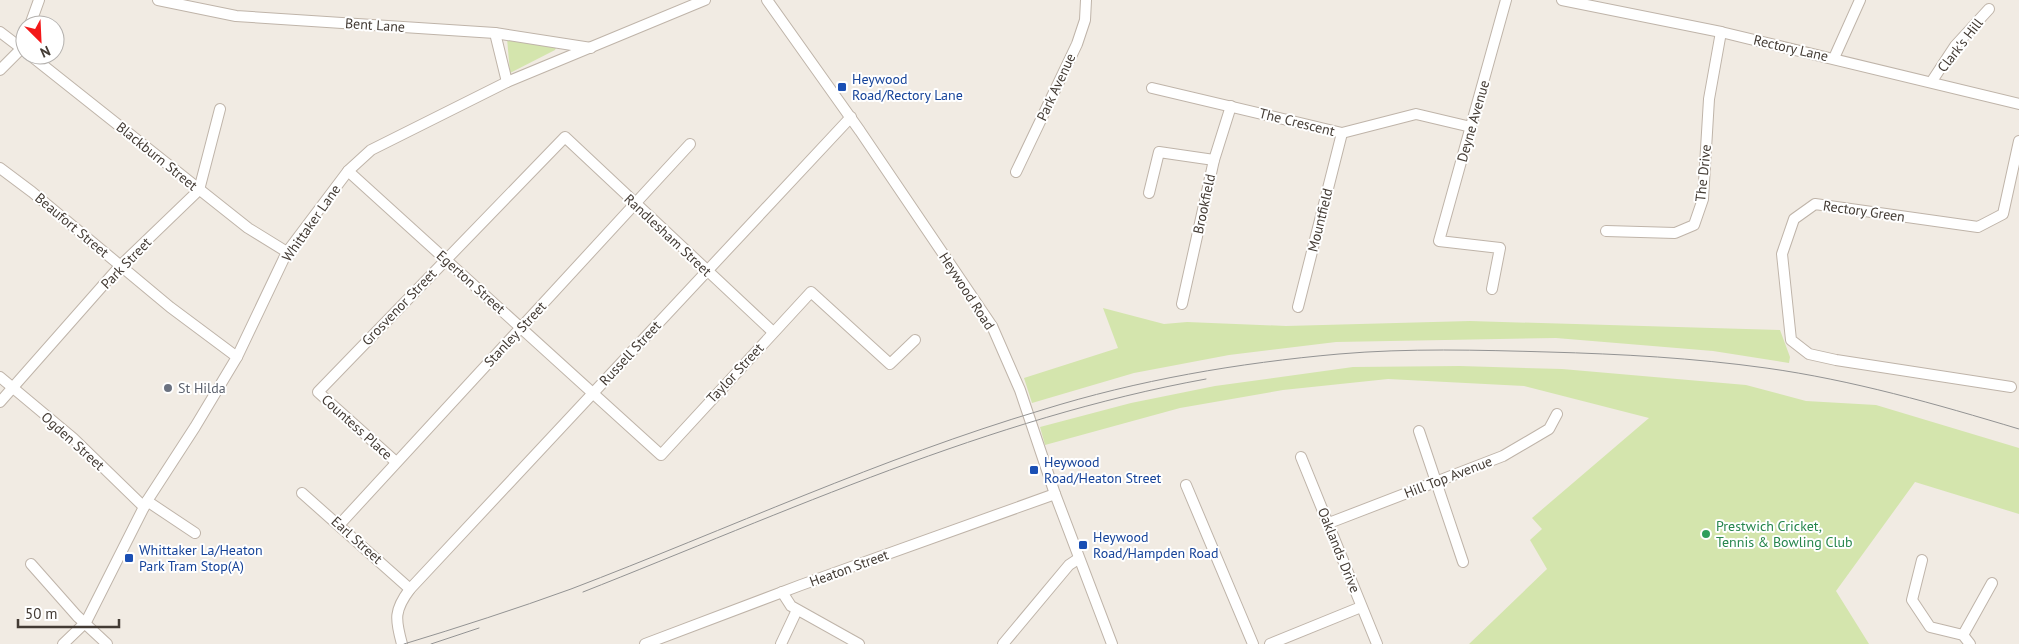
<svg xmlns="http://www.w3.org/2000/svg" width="2019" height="644" font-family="'PT Sans',sans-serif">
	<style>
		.green { fill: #d4e5ad }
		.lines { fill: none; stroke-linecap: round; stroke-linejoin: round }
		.street-casing { stroke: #bfb4a9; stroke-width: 12 }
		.street { stroke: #fff; stroke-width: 10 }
		.tram { stroke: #939393; stroke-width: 1 }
		.transit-dot { fill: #1a4fb4; stroke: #fff; stroke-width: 2 }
		.worship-dot { fill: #6b7280; stroke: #fff; stroke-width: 2 }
		.leisure-dot { fill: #2e9e5b; stroke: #fff; stroke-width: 2 }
		.labels { text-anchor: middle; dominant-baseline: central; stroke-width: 4; stroke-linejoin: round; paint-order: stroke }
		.street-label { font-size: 14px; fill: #433b34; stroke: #fff }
		.transit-label { font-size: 14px; fill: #164399; stroke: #fff; text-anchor: start }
		.worship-label { font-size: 14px; fill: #5b616d; stroke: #fff; text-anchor: start }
		.leisure-label { font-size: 14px; fill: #27864d; stroke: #fff; text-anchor: start }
	</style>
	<rect width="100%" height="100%" fill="#f1ebe3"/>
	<g class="green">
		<polygon points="507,38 557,46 555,50 510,73"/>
		<polygon points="1103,308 1164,324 1187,322 1286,326 1470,321 1780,330 1790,357 1789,363 1713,351 1556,338 1336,342 1229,355 1134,373 1032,403 1024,378 1118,348"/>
		<polygon points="1460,366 1562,369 1746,385 1806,401 1876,405 2019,448 2019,514 1915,482 1836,591 1869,644 1469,644 1547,569 1530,540 1542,529 1532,518 1649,418 1524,386 1388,379 1283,390 1180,408 1045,445 1040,427 1131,403 1215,386 1353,367"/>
	</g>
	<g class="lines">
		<defs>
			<g id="street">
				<polyline points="158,0 236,16 495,33 591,48"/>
				<polyline points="767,0 860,131 992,326 1020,390 1055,494 1112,644"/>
				<polyline points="1562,0 1721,32 2019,104"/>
				<polyline points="30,25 39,0"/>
				<polyline points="0,32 25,51"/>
				<polyline points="495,33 507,82"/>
				<polyline points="30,55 248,228 287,252"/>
				<polyline points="1834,58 1860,0"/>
				<polyline points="0,70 22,48 25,40"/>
				<polyline points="1932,81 1955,46 1989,9"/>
				<polyline points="1152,88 1342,133 1416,114 1471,127"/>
				<polyline points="0,168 32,192 170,307 237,357"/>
				<polyline points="348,171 661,455 811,292 890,364 915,340"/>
				<polyline points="1016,172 1077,44 1085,20 1086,0"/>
				<polyline points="1149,193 1159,152 1214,160"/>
				<polyline points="1606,231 1675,233 1694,225 1703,199 1709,99 1721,32"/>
				<polyline points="1492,289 1500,248 1439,241 1506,0"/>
				<polyline points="1182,304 1214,160 1231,106"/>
				<polyline points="1298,307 1342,133"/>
				<polyline points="0,377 73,438 144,507"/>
				<polyline points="2011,387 1836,360 1809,354 1791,340 1782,254 1794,219 1815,204 1978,227 2003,214 2019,141"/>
				<polyline points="0,402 120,266 199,190 220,109"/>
				<polyline points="1419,431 1463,562"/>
				<polyline points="1301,457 1377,644"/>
				<polyline points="396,462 318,392 565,137 773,332"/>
				<polyline points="1186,485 1253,644"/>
				<polyline points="302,493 410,589"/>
				<polyline points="147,501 195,533"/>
				<polyline points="1329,523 1503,456 1549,429 1557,414"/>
				<polyline points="340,524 690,144"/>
				<polyline points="1922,560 1912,600 1930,627 1963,635 1970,644"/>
				<polyline points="31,564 77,616 107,644"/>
				<polyline points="782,592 791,606 859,644"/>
				<polyline points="1963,635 1992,583"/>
				<polyline points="63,644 86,622 147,501 195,427 237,357 287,252 348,171 371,150 507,82 705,0"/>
				<path d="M402 644C395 619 394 610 410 589L851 117"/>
				<polyline points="645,644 801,585 1055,494"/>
				<polyline points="781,644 797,610"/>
				<polyline points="1003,644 1069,565 1078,559"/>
				<polyline points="1270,644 1361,607"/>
			</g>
		</defs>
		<use href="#street" class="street-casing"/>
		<use href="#street" class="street"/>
		<g class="tram">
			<path d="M583 592C786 512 990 418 1206 379"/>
			<path d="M404 644C460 627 516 609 571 589 728 529 881 458 1042 410 1138 380 1238 363 1339 354 1408 348 1479 350 1548 352 1621 354 1694 358 1766 368 1852 380 1936 404 2019 429"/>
			<polyline points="431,644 479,628"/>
		</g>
	</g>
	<g class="transit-dot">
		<rect x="837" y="82" width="10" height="10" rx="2.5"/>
		<rect x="1029" y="465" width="10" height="10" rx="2.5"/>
		<rect x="1078" y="540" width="10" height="10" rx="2.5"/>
		<rect x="124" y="553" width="10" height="10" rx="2.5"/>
	</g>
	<circle class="worship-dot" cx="168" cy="388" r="5"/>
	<circle class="leisure-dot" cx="1706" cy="534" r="5"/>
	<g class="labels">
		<g class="street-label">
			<text transform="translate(375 25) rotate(4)">Bent Lane</text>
			<text transform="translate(1960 45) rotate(-52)">Clark's Hill</text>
			<text transform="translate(1791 48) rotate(13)">Rectory Lane</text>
			<text transform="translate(1056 87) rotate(-65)">Park Avenue</text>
			<text transform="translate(1473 121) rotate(-74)">Deyne Avenue</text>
			<text transform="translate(1297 122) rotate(14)">The Crescent</text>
			<text transform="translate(157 156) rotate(39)">Blackburn Street</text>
			<text transform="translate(1703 173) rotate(-84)">The Drive</text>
			<text transform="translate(1204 204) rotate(-78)">Brookfield</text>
			<text transform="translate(1864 211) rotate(8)">Rectory Green</text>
			<text transform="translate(1320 220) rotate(-76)">Mountfield</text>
			<text transform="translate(311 223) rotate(-55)">Whittaker Lane</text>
			<text transform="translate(72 225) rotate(40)">Beaufort Street</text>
			<text transform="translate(668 235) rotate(43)">Randlesham Street</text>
			<text transform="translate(126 263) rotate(-46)">Park Street</text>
			<text transform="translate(471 282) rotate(42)">Egerton Street</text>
			<text transform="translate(967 291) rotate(57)">Heywood Road</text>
			<text transform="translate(399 307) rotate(-46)">Grosvenor Street</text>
			<text transform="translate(515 334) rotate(-47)">Stanley Street</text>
			<text transform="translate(630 353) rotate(-47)">Russell Street</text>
			<text transform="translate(735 373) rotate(-47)">Taylor Street</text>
			<text transform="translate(357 427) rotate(42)">Countess Place</text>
			<text transform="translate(73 441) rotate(42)">Ogden Street</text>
			<text transform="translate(1448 477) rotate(-21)">Hill Top Avenue</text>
			<text transform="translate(357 540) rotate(42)">Earl Street</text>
			<text transform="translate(1339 550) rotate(68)">Oaklands Drive</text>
			<text transform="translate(849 568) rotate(-20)">Heaton Street</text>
		</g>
		<g class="transit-label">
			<text x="852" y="79">Heywood<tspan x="852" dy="16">Road/Rectory Lane</tspan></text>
			<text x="1044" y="462">Heywood<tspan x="1044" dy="16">Road/Heaton Street</tspan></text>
			<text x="1093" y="537">Heywood<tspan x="1093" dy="16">Road/Hampden Road</tspan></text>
			<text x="139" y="550">Whittaker La/Heaton<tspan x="139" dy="16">Park Tram Stop(A)</tspan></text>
		</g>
		<g class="worship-label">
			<text x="178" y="388">St Hilda</text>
		</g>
		<g class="leisure-label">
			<text x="1716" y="526">Prestwich Cricket,<tspan x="1716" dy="16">Tennis &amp; Bowling Club</tspan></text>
		</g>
	</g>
	<g transform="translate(40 40) rotate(156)"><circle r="24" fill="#ffffff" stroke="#b4b1ae"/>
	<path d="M0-4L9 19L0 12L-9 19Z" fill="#f31819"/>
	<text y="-8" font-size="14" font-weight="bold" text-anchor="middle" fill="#433b34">N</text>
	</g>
	<path d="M18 619v8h101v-8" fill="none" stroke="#433b34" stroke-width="2.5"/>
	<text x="25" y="619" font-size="15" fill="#433b34" stroke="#ffffff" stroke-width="4" paint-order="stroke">50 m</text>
</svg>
